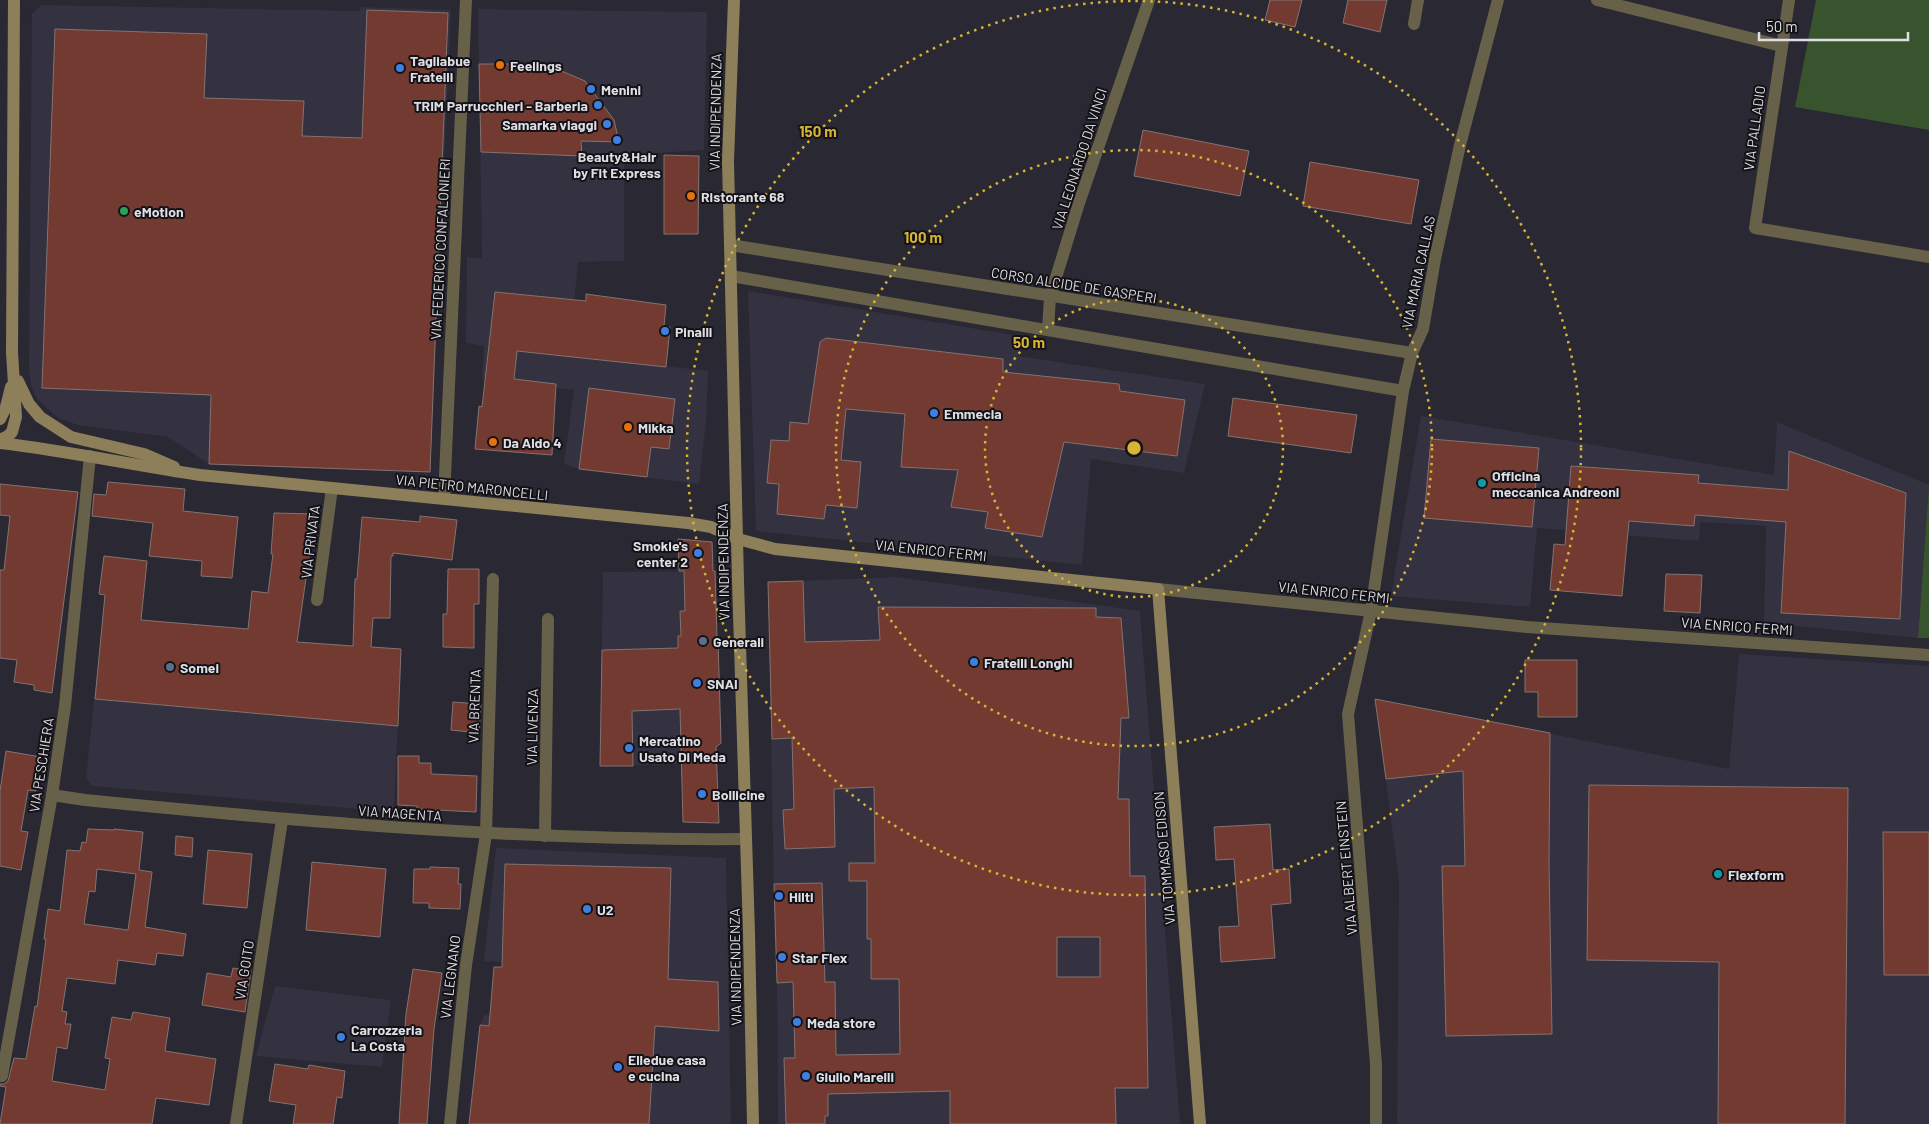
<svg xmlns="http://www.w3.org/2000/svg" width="1929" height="1124" font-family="Barlow,sans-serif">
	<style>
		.built { fill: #343141 }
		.green { fill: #38542e }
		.building { fill: #733a31; stroke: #827371; fill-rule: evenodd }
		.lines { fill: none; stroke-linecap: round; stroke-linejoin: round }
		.street { stroke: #686149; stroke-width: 12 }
		.secondary { stroke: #8c7f59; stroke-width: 12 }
		.ring { fill: none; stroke: #d7b434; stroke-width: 2.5; stroke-dasharray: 2.5 5 }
		.food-dot { fill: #e8710a; stroke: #131216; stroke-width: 2 }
		.shop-dot { fill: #3f7fe0; stroke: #131216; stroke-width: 2 }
		.leisure-dot { fill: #2e9e5b; stroke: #131216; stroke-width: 2 }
		.culture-dot { fill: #0f9aa8; stroke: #131216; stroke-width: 2 }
		.service-dot { fill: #5c6f8a; stroke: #131216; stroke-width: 2 }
		.labels { text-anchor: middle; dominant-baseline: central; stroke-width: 4; stroke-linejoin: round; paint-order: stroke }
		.poi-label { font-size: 14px; font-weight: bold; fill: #dfdee5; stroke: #131216; text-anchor: start }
		.street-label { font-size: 14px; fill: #dfdee5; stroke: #131216 }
		.centre { fill: #d7b434; stroke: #131216; stroke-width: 2.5 }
		.ring-label { font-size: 15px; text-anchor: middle; font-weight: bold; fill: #d7b434; stroke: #131216; stroke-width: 4; stroke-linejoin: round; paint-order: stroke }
	</style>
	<rect width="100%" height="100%" fill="#2a2832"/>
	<g class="built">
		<polygon points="41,5 359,11 360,7 451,10 430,472 209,464 168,437 78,425 58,418 38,400 31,386 29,366 32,14"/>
		<polygon points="478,9 707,12 704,150 624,155 624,261 578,262 569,355 708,371 706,422 699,484 579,469 564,464 574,390 482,379 484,346 466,343 467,257 482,258"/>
		<polygon points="748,291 1019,336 1018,356 1205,384 1184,473 1091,459 1082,565 756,531"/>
		<polygon points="1421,416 1774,475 1777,422 1929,485 1918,638 1764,623 1766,526 1700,522 1699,541 1537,528 1530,607 1391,596"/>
		<polygon points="715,571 715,635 718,639 721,743 714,749 715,763 600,766 603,572"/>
		<polygon points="898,577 1140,611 1180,1124 778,1124 777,983 776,948 775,948 768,582"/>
		<polygon points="103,617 262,631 262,639 401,649 394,812 92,786 86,778"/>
		<polygon points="1739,654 1929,666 1929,1124 1397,1124 1399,880 1375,699 1729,769"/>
		<polygon points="496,848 726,858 731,1124 469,1124 480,1025 484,1015 551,1019 556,966 484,961"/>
		<polygon points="275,986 391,1000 382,1067 256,1056"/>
	</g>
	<g class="green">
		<polygon points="1816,0 1929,0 1929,130 1795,107"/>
		<polygon points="1929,484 1929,638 1918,638 1929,485"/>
	</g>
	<g class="building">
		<polygon points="1270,0 1302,0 1295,27 1265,20"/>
		<polygon points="1348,0 1387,0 1380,32 1343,23"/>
		<polygon points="367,10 448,13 430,472 209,464 211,395 42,388 55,29 207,34 204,98 304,101 302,136 362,138"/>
		<polygon points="479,64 513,64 538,66 564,72 585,81 614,120 619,142 581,141 582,156 481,152"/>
		<polygon points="1143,130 1249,151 1240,196 1134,176"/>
		<polygon points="664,155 699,156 698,234 664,234"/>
		<polygon points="1310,162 1419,180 1411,224 1303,206"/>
		<polygon points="495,292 586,301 586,294 666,305 664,326 670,327 666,367 517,351 514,379 556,384 552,455 475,449 479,406 482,407"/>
		<polygon points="826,338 1003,359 1003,372 1119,384 1120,391 1185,400 1177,456 1064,442 1042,537 985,528 988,512 951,507 958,470 901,467 905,414 846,409 841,460 861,462 857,508 826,505 824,519 777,514 779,484 767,483 771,440 789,441 790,422 808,424 820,342"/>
		<polygon points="589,388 675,399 669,449 651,447 647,477 579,469"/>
		<polygon points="1233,398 1357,415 1351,453 1228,436"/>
		<polygon points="1431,439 1539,448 1532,527 1424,518"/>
		<polygon points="1789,451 1906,493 1900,619 1781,613 1786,522 1695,515 1694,526 1629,521 1622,596 1550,590 1554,544 1565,545 1571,466 1699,475 1698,483 1788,490"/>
		<polygon points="108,482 185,489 183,511 238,517 232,578 201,576 202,561 149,556 153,523 92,516 94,494 106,495"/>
		<polygon points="0,484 78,492 52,693 34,690 34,685 14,682 17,660 0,658 0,570 4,570 10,516 0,515"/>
		<polygon points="274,513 315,514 297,642 353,646 355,579 357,579 362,517 420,522 420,516 457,520 452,560 393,553 393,556 391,556 390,618 373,618 371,647 401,649 398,726 95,699 105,595 99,594 104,556 147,561 141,620 248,629 252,591 268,593 273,554 271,554"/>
		<polygon points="678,539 712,542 713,571 715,571 717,638 718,639 721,743 716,747 719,823 683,822 680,709 632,711 633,766 600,766 602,650 678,648 678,636 681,636 680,611 685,611 684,571 679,571"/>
		<polygon points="448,569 479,569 479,604 474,604 474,648 443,647 443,614 447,614"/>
		<polygon points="1666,574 1702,575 1700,613 1664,611"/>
		<path d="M803 581 805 642 880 640 878 607 1096 608V617L1121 618 1129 718H1121L1118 799H1129L1130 876H1145L1148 1088H1115L1116 1124H950V1091L828 1094V1116H825V1124H786L784 1058H795L793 982 777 983 774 884 822 883 825 982H835L836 1055 900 1054 899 979H871V939H867V881H849V863H875L874 787 834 789 835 847 785 849 783 810 794 809 792 738 772 739 768 582ZM1057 937H1100V977H1057Z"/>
		<polygon points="1525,660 1577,660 1577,717 1538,717 1538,692 1525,692"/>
		<polygon points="1375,699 1550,733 1549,864 1552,1034 1446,1036 1442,866 1465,866 1463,771 1386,779"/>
		<polygon points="453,702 481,704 479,733 451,730"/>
		<polygon points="6,751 41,757 36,791 28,790 21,831 28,832 21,870 0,866 0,791"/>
		<polygon points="398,756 419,756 419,763 431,763 431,774 477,776 476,812 417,809 417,806 398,805"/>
		<polygon points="1589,785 1848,788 1845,1124 1718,1124 1719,962 1587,960"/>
		<polygon points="1270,824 1273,870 1289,869 1291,903 1271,905 1275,958 1221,962 1219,927 1239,926 1234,859 1216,860 1214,827"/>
		<path d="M88 829 114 830V829L143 832 139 870 152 872 145 927 186 934 183 956 157 953 155 965 118 960 115 984 67 978 62 1011 67 1012 65 1024H71L67 1049 57 1047 52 1081 105 1090 110 1059 105 1058 112 1017 131 1020 133 1012 170 1018 165 1051 216 1059 209 1105 156 1098 152 1124H0L6 1087 0 1086V1084H4L8 1081 14 1058 26 1059 35 1006 37 1007 46 939H44L48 909 60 911 67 850 80 851 82 842 86 843ZM97 869 136 874 128 930 84 924 89 891 95 892Z"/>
		<polygon points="1883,832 1929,832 1929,975 1884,975"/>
		<polygon points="176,836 193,838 192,857 175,855"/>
		<polygon points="208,850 252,854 247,908 203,904"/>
		<polygon points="312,862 386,869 380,937 306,930"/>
		<polygon points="505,864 671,868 668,979 718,982 719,1031 655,1026 649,1124 469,1124 480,1025 489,1026 494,967 502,967"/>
		<polygon points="430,867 459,868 458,884 461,884 460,909 429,908 429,903 413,903 414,869 430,869"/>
		<polygon points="233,968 251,971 245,1012 202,1005 207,973 231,977"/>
		<polygon points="413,969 442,973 434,1029 427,1124 399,1124 406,1014"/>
		<polygon points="275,1064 308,1069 309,1065 345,1071 342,1098 337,1097 333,1124 293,1124 296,1105 269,1101"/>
	</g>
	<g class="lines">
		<g class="street">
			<polyline points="1597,0 1782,46"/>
			<polyline points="1789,0 1755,228 1929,257"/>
			<polyline points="1414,24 1418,0"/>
			<polyline points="730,245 1412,353"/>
			<polyline points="731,276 1403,391"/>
			<polyline points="1048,330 1050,297 1079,203 1149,0"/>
			<polyline points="444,499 466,0"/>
			<polyline points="1158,589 1527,627 1929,655"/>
			<polyline points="317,600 332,488"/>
			<path d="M52 795 85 800C305 822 525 841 746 839"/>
			<polyline points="545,836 548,619"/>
			<polyline points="2,1076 52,795 65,706 90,456"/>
			<polyline points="236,1124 282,820"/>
			<polyline points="450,1124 466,965 486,834 493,579"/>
			<polyline points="1376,1124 1376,1064 1348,714 1371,611 1403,391 1412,353 1423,329 1435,259 1460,145 1498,0"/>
		</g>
		<g class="secondary">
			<polyline points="734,0 728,161 738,581 749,933 753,1124"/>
			<polyline points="18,381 29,404 40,417 71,437 144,454 174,467"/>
			<polyline points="0,419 6,407 11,387"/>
			<polyline points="0,440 8,436 12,432 16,417 12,352 14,0"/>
			<path d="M0 443C67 451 133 465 200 475L688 523 711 527 738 539 775 549 1158 589 1200 1124"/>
		</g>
	</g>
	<g class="ring">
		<circle cx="1134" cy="448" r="149"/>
		<circle cx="1134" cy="448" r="298"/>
		<circle cx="1134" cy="448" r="447"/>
	</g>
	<g class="food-dot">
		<circle cx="500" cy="65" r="5"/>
		<circle cx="691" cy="196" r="5"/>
		<circle cx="628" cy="427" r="5"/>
		<circle cx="493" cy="442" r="5"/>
	</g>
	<g class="shop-dot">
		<circle cx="400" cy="68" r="5"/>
		<circle cx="591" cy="89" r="5"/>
		<circle cx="598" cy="105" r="5"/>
		<circle cx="607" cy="124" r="5"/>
		<circle cx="617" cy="140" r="5"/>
		<circle cx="665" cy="331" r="5"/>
		<circle cx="934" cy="413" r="5"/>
		<circle cx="698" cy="553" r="5"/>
		<circle cx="974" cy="662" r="5"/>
		<circle cx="697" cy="683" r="5"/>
		<circle cx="629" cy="748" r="5"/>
		<circle cx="702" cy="794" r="5"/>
		<circle cx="779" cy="896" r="5"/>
		<circle cx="587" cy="909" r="5"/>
		<circle cx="782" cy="957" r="5"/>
		<circle cx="797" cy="1022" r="5"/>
		<circle cx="341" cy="1037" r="5"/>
		<circle cx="618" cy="1067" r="5"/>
		<circle cx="806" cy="1076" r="5"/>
	</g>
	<circle class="leisure-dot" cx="124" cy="211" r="5"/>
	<g class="culture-dot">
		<circle cx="1482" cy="483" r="5"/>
		<circle cx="1718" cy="874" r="5"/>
	</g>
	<g class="service-dot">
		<circle cx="703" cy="641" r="5"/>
		<circle cx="170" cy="667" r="5"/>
	</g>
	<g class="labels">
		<g class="poi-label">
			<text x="410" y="60">Tagliabue<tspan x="410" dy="16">Fratelli</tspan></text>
			<text x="510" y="65">Feelings</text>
			<text x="601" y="89">Menini</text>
			<text x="588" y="105" text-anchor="end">TRIM Parrucchieri - Barberia</text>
			<text x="597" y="124" text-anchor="end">Samarka viaggi</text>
			<text x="617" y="156" text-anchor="middle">Beauty&amp;Hair<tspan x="617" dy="16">by Fit Express</tspan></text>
			<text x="701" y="196">Ristorante 68</text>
			<text x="134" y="211">eMotion</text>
			<text x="675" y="331">Pinalli</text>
			<text x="944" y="413">Emmecia</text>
			<text x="638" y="427">Mikka</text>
			<text x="503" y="442">Da Aldo 4</text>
			<text x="1492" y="475">Officina<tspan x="1492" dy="16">meccanica Andreoni</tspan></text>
			<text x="688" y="545" text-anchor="end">Smokie's<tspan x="688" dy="16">center 2</tspan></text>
			<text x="713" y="641">Generali</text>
			<text x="984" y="662">Fratelli Longhi</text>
			<text x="180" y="667">Somei</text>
			<text x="707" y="683">SNAI</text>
			<text x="639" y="740">Mercatino<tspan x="639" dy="16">Usato Di Meda</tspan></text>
			<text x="712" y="794">Bollicine</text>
			<text x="1728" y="874">Flexform</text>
			<text x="789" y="896">Hilti</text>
			<text x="597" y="909">U2</text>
			<text x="792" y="957">Star Flex</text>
			<text x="807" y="1022">Meda store</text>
			<text x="351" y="1029">Carrozzeria<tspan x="351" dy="16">La Costa</tspan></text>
			<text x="628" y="1059">Elledue casa<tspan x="628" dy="16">e cucina</tspan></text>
			<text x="816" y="1076">Giulio Marelli</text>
		</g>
		<g class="street-label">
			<text transform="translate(715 112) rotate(-89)">VIA INDIPENDENZA</text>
			<text transform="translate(1754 128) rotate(-82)">VIA PALLADIO</text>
			<text transform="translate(1079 159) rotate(-72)">VIA LEONARDO DA VINCI</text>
			<text transform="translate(440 249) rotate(-87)">VIA FEDERICO CONFALONIERI</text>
			<text transform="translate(1418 272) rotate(-78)">VIA MARIA CALLAS</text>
			<text transform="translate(1074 285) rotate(9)">CORSO ALCIDE DE GASPERI</text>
			<text transform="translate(472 487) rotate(6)">VIA PIETRO MARONCELLI</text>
			<text transform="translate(310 542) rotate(-83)">VIA PRIVATA</text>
			<text transform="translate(931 550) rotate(6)">VIA ENRICO FERMI</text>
			<text transform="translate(723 562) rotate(-91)">VIA INDIPENDENZA</text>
			<text transform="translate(1334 592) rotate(6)">VIA ENRICO FERMI</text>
			<text transform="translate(1737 626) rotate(4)">VIA ENRICO FERMI</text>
			<text transform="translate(474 706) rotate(-88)">VIA BRENTA</text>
			<text transform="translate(532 727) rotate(-89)">VIA LIVENZA</text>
			<text transform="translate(41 765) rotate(-81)">VIA PESCHIERA</text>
			<text transform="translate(400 813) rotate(4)">VIA MAGENTA</text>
			<text transform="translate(1164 858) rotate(-95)">VIA TOMMASO EDISON</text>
			<text transform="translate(1346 868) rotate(-95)">VIA ALBERT EINSTEIN</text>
			<text transform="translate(735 967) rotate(-91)">VIA INDIPENDENZA</text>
			<text transform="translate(244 970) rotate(-81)">VIA GOITO</text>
			<text transform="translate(450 977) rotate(-83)">VIA LEGNANO</text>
		</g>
	</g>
	<circle cx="1134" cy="448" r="8" class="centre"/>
	<g class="ring-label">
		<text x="818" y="137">150 m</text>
		<text x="923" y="243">100 m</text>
		<text x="1029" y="348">50 m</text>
	</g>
	<path d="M1759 32v8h149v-8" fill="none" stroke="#dfdee5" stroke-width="2.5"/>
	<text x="1766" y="32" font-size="15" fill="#dfdee5" stroke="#131216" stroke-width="4" paint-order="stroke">50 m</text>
</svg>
